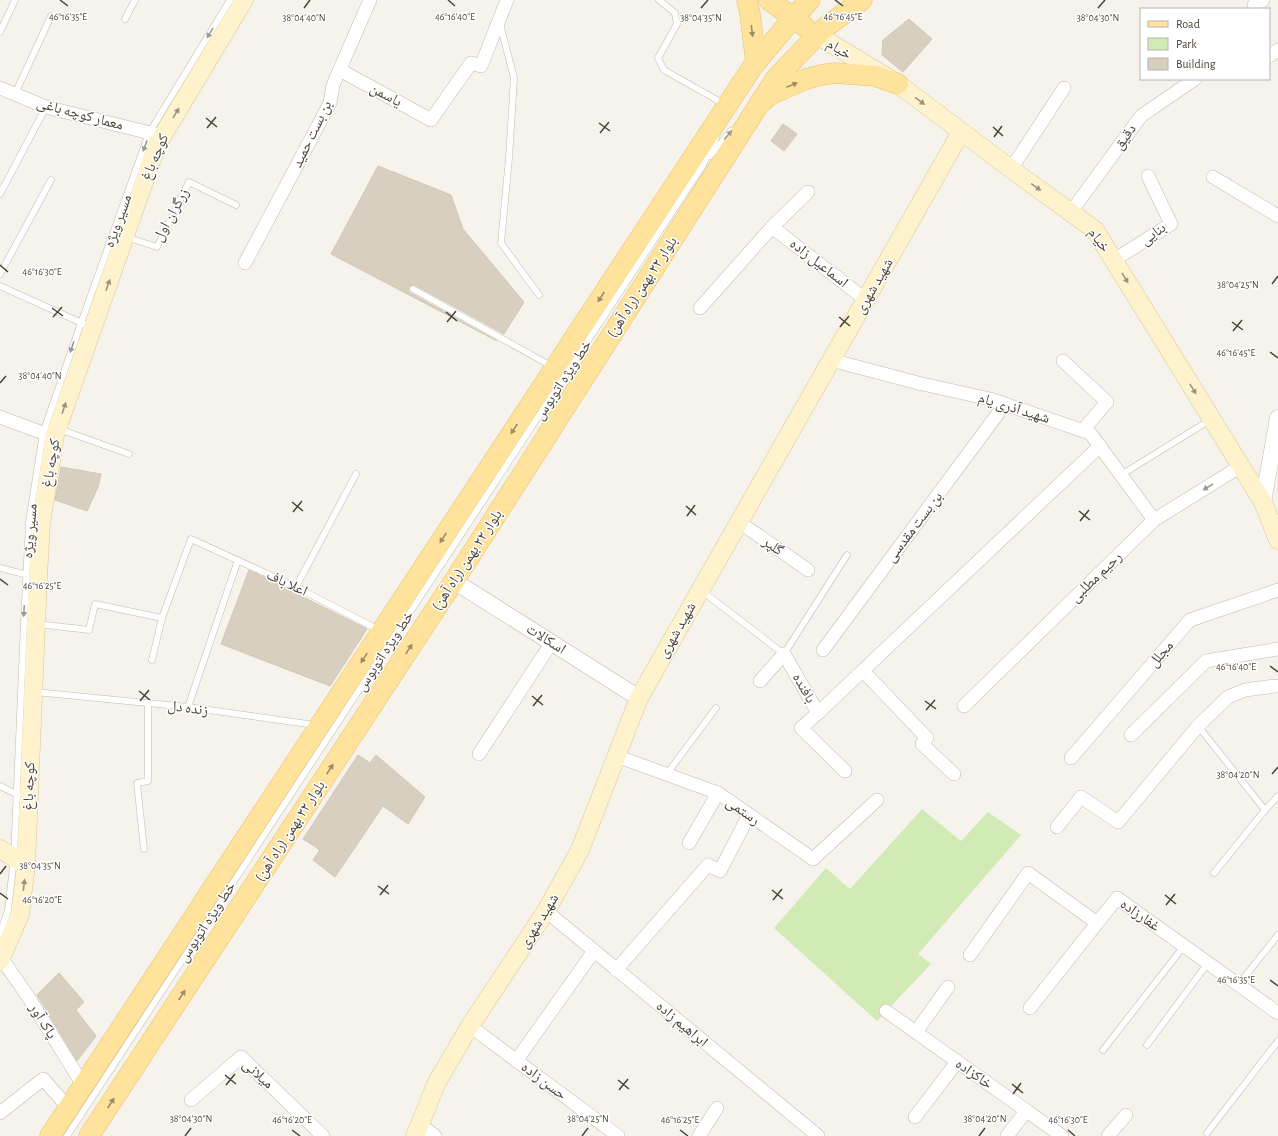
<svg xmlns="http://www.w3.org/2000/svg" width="1278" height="1136" font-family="'Alegreya Sans','Noto Naskh Arabic',sans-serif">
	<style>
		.green { fill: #d2eab5 }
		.building { fill: #d8cfc1; stroke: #d3c7b4 }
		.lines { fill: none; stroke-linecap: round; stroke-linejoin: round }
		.service-casing { stroke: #c2bbae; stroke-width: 7 }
		.minor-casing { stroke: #c2bbae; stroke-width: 14 }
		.tertiary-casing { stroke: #c2bbae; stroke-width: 17 }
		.secondary-casing { stroke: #d6c79b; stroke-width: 19 }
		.primary-casing { stroke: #e6c16a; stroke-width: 21 }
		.service { stroke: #fff; stroke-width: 6 }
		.minor { stroke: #fff; stroke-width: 13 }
		.tertiary { stroke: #fff; stroke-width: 16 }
		.secondary { stroke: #fff3cd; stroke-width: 18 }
		.primary { stroke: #ffe39c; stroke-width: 20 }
		.oneway { fill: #9c8c66 }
		.oneway2 { fill: #9c9892 }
		.oneway3 { fill: #9c937c }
		.ticks { fill: none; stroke: #4b4439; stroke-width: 1.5 }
		.labels { text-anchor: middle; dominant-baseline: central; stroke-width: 3; stroke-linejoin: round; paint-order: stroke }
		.street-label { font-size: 15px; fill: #4b4439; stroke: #fff }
		.ticks-label { font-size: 10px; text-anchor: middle; fill: #4b4439; stroke: #fff; stroke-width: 3; stroke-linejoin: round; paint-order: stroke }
	</style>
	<rect width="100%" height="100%" fill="#f6f3ec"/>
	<polygon class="green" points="922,809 961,841 988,812 1021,835 918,954 931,964 877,1021 774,928 826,868 850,889"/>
	<g class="building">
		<polygon points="909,19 932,39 903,72 882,55 883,40"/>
		<polygon points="783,124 797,134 784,151 771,141"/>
		<polygon points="378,166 451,195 463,229 524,302 504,334 415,285 413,285 409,286 409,292 497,341 331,254"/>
		<polygon points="61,467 101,474 98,487 87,511 55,500"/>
		<polygon points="249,570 367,629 330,686 221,644"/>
		<polygon points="358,755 370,763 376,755 425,797 408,824 383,806 335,877 313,860 320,850 303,839"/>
		<polygon points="59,973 84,1002 76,1010 96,1036 77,1061 37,995"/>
	</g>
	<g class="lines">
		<defs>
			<g id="service">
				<polyline points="659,0 675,13 677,24 658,58 664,70 724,104"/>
				<polyline points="125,19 135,0"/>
				<polyline points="500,24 514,78 509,158 501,243 539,295"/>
				<polyline points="0,32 15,0"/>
				<polyline points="15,94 51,16"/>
				<polyline points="710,156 731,131"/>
				<polyline points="0,194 46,107"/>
				<polyline points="126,237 157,247 189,182 236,205"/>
				<polyline points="0,274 51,180"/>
				<polyline points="0,286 84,324"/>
				<polyline points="413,289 553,367"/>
				<polyline points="59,429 129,454"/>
				<polyline points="1121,475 1210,420"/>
				<polyline points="0,568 28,575"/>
				<polyline points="296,587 356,474"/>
				<polyline points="702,591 784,654 847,555"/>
				<polyline points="38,624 89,630 95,604 162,618"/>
				<polyline points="152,660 162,618 191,539 296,587 379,630"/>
				<polyline points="35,692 188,707 315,725"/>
				<polyline points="188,707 238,560"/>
				<polyline points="1198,726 1265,810"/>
				<polyline points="666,775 716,708"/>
				<polyline points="0,786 20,796"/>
				<polyline points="144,849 137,783 148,781 148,703"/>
				<polyline points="1214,873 1265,810 1278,796"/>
				<polyline points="0,934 8,910 14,858 24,623 29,522 43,433 81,323 149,133 230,0"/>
				<polyline points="1238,985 1278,935"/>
				<polyline points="1147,1045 1208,963"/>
				<polyline points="1103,1050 1184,946"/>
				<polyline points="1207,1133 1278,1041"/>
				<polyline points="67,1136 703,165 716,138"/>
			</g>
			<g id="minor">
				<polyline points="1254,5 1263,0"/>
				<polyline points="1269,56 1278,50"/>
				<polyline points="340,70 431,120 471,63 481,66 507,0"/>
				<polyline points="0,88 46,107 162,136"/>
				<polyline points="1011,169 1064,88"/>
				<polyline points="1213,177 1278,216"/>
				<polyline points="1071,212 1141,116 1195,79"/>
				<polyline points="772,227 866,300"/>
				<polyline points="1114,260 1171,224 1148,176"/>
				<polyline points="245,263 330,103 333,85 370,0"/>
				<polyline points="700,308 772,227 808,192"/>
				<polyline points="831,360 918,383 990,399 1090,433 1154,520"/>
				<polyline points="1063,361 1107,402 1083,430"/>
				<polyline points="0,417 43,433 55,435"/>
				<polyline points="739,522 808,570"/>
				<polyline points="823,650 1005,404"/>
				<polyline points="863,671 927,738 922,744 954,774"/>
				<polyline points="760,681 784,654 818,713 801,728 845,771"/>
				<polyline points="964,706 1154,520 1241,466"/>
				<polyline points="818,713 1100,446"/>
				<polyline points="1131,735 1206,661 1278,649"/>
				<polyline points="479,754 552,642"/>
				<polyline points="616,756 718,793 813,859 877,800"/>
				<polyline points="1071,758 1190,620 1278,590"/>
				<polyline points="1057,827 1081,797 1118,822 1198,726 1228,697 1245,690 1275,686"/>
				<polyline points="689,843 718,793"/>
				<polyline points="546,911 818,1136"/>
				<polyline points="970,955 1028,873 1097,923"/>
				<polyline points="2,959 29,998 83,1085"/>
				<polyline points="616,970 708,865 720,871 749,815"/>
				<polyline points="1030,1008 1117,898 1278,1013"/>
				<polyline points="886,1011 1062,1136"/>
				<polyline points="470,1026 618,1136"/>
				<polyline points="916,1032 948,987"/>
				<polyline points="516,1061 594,951"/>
				<polyline points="191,1100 241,1057 323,1136"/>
				<polyline points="0,1113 43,1079 68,1107"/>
				<polyline points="915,1117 957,1062"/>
				<polyline points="420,1124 435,1136"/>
				<polyline points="699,1136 717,1108"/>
				<polyline points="1007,1136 1026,1111"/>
				<polyline points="1108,1136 1126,1115"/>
			</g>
			<g id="tertiary">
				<polyline points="1263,502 1278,418"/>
				<polyline points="454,581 639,698"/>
			</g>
			<g id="secondary">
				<polyline points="817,35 898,84 1011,169 1095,230 1263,502 1278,540"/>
				<polyline points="0,849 26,865"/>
				<polyline points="0,961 20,914 26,865 38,577 41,523 55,435 157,145 244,0"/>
				<polyline points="415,1136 437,1082 470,1026 546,911 580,850 639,698 961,132"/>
			</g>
			<g id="primary">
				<polyline points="747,0 750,14 756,63"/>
				<polyline points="769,0 804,26"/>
				<polyline points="763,101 770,95 806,79 821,75 835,73 875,76 898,84"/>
				<polyline points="50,1136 753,66 793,18 810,0"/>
				<polyline points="89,1136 454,581 776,78 822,30 862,0"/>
			</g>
		</defs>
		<use href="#service" class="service-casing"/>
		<use href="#minor" class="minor-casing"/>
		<use href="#tertiary" class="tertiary-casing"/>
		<use href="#secondary" class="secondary-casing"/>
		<use href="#primary" class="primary-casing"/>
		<use href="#service" class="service"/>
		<use href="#minor" class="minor"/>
		<use href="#tertiary" class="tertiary"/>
		<use href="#secondary" class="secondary"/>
		<use href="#primary" class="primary"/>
	</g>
	<defs><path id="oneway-solid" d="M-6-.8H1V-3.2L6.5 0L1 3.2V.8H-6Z"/></defs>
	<g class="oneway">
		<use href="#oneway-solid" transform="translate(752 31) rotate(83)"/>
		<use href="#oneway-solid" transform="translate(792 85) rotate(-22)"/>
		<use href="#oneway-solid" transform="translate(601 297) rotate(123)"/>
		<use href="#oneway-solid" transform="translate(514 429) rotate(123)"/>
		<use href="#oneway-solid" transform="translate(443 538) rotate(123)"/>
		<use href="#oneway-solid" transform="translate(409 649) rotate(-57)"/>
		<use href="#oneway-solid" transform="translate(364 658) rotate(123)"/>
		<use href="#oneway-solid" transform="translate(330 769) rotate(-57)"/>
		<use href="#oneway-solid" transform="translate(182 995) rotate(-57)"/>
		<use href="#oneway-solid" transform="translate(111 1103) rotate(-57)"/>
	</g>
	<g class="oneway2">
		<use href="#oneway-solid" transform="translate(210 33) rotate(121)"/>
		<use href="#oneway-solid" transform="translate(728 135) rotate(-50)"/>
		<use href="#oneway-solid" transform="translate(145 146) rotate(110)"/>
		<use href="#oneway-solid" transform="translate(72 347) rotate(109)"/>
		<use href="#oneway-solid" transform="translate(1208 487) rotate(148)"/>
		<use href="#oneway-solid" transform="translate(24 611) rotate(93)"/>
	</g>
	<g class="oneway3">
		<use href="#oneway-solid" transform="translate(920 101) rotate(37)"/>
		<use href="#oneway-solid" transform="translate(176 113) rotate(-59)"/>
		<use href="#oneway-solid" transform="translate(1036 187) rotate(35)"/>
		<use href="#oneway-solid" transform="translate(1125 278) rotate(58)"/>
		<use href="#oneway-solid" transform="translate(108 285) rotate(-71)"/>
		<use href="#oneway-solid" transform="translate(1193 389) rotate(58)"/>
		<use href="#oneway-solid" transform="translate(64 408) rotate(-71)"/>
		<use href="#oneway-solid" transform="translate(24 885) rotate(-83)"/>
	</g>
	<path class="ticks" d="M60 0 68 6M448 0 455 6M835 0 843 6M304 8 310 0M701 8 708 0M1098 8 1105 0M206 118 217 127M599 123 610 131M993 127 1003 136M207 128 216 117M600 133 609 122M994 137 1002 126M0 265 8 272M1272 284 1278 276M52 308 63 316M446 312 457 321M53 317 62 307M839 317 850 326M447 322 456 311M1232 322 1243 330M840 327 849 316M1233 331 1242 320M1270 352 1278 358M0 383 6 376M292 502 303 511M686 506 696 515M1079 511 1090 520M293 512 302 501M687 516 695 505M1080 521 1089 510M0 579 8 585M1270 666 1278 672M139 691 150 700M532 696 543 705M140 701 149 690M925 701 936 709M533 706 542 695M926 710 935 700M1272 774 1278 767M0 874 6 866M378 886 389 894M772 890 783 899M0 893 8 899M380 895 388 885M1165 895 1176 904M773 900 782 889M1166 905 1175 894M1270 980 1278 986M225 1075 236 1084M618 1080 629 1089M1012 1084 1023 1093M226 1085 235 1074M619 1090 628 1079M1013 1094 1021 1083M292 1130 300 1136M680 1130 688 1136M1068 1130 1075 1136M185 1136 191 1128M582 1136 588 1128M979 1136 985 1128"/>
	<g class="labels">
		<g class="street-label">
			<text transform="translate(839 49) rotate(31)">خیام</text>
			<text transform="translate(386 95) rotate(28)">یاسمن</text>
			<text transform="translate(80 114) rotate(15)">معمار کوچه باغی</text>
			<text transform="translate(312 134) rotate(-64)">بن بست حمید</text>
			<text transform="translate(1125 137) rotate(-54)">دقیق</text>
			<text transform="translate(155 157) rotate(-67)">کوچه باغ</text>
			<text transform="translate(171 215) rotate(-61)">زرگران اول</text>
			<text transform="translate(118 221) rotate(-70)">مسیر ویژه</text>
			<text transform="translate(1153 234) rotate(-36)">بنایی</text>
			<text transform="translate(1099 240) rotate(53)">خیام</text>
			<text transform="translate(819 263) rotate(38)">اسماعیل زاده</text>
			<text transform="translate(874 286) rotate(-60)">شهید شهری</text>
			<text transform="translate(642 287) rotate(-57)">بلوار ۲۲ بهمن (راه آهن)</text>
			<text transform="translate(563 380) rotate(-57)">خط ویژه اتوبوس</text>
			<text transform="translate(1014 408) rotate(17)">شهید آذری یام</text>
			<text transform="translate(51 463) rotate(-80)">کوچه باغ</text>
			<text transform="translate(914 527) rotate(-53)">بن بست مقدسی</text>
			<text transform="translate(30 531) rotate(-85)">مسیر ویژه</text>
			<text transform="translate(773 546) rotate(35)">گلپر</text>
			<text transform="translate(467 560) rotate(-57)">بلوار ۲۲ بهمن (راه آهن)</text>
			<text transform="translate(1096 577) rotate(-44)">رحیم مطلبی</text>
			<text transform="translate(287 583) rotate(25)">اعلا باف</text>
			<text transform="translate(677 630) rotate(-60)">شهید شهری</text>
			<text transform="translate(546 639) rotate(32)">اسکالات</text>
			<text transform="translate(385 651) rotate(-57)">خط ویژه اتوبوس</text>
			<text transform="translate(1161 654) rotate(-49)">مجلل</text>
			<text transform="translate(804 688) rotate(60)">بافنده</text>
			<text transform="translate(188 708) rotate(7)">زنده دل</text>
			<text transform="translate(29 786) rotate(-88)">کوچه باغ</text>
			<text transform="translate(743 811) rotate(35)">رستمی</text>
			<text transform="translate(290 831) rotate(-57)">بلوار ۲۲ بهمن (راه آهن)</text>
			<text transform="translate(1140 915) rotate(35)">غفارزاده</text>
			<text transform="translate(539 921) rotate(-58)">شهید شهری</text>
			<text transform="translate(207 922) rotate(-57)">خط ویژه اتوبوس</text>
			<text transform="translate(43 1021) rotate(58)">پاک آور</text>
			<text transform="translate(682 1024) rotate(40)">ابراهیم زاده</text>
			<text transform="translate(258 1074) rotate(42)">میلانی</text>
			<text transform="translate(974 1074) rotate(35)">خاکزاده</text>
			<text transform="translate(544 1081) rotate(37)">حسن زاده</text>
		</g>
	</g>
	<g class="ticks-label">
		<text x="68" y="20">46°16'35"E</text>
		<text x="455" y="20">46°16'40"E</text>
		<text x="843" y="20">46°16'45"E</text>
		<text x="304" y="21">38°04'40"N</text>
		<text x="701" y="21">38°04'35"N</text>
		<text x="1098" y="21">38°04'30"N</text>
		<text x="42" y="275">46°16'30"E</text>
		<text x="1238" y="288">38°04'25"N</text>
		<text x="1236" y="356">46°16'45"E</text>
		<text x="40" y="379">38°04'40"N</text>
		<text x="42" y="589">46°16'25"E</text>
		<text x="1236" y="670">46°16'40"E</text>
		<text x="1238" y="778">38°04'20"N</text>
		<text x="40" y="869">38°04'35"N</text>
		<text x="42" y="903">46°16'20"E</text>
		<text x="1236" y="983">46°16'35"E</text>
		<text x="191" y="1122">38°04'30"N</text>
		<text x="588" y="1122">38°04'25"N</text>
		<text x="985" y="1122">38°04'20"N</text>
		<text x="292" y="1123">46°16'20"E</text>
		<text x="680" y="1123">46°16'25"E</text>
		<text x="1068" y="1123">46°16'30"E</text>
	</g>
	<rect x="1140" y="8" width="130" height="72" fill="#ffffff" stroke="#b7b4b0"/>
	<rect x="1148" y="21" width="20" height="6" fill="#ffe39c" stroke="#b7b4b0"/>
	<text x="1176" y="28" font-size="12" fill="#4b4439">Road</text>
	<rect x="1148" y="38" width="20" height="12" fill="#d2eab5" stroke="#b7b4b0"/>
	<text x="1176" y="48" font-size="12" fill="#4b4439">Park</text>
	<rect x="1148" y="58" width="20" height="12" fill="#d8cfc1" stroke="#b7b4b0"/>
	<text x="1176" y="68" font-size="12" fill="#4b4439">Building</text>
</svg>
